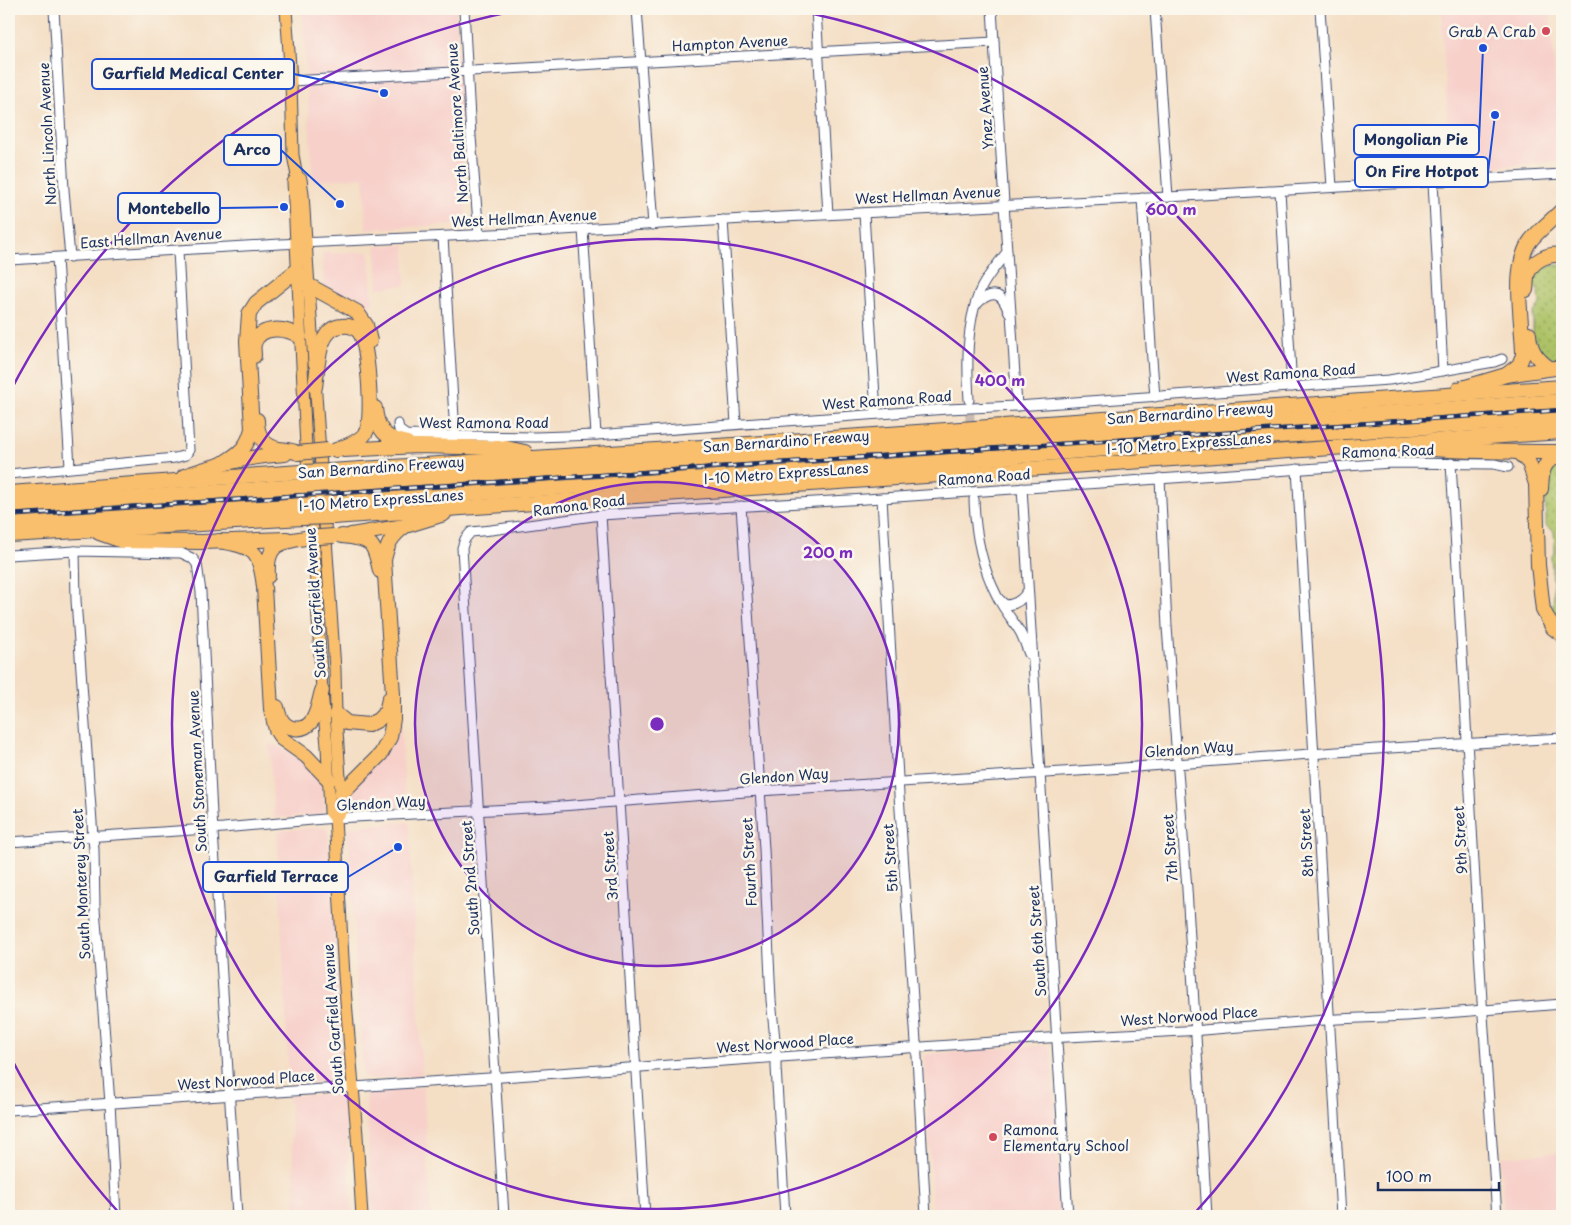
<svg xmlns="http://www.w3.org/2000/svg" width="1571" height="1225" font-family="'Playpen Sans',sans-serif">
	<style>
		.built { fill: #f7d0ca }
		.grass { fill: url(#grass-dots); stroke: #647862 }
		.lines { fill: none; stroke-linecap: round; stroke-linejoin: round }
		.minor-tunnel { stroke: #c9bbb0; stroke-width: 9; stroke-dasharray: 9 4.5; stroke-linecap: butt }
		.minor-casing { stroke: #3c496d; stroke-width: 11 }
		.major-casing { stroke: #3c496d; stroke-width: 13 }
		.highway-casing { stroke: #3c496d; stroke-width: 16 }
		.minor { stroke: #fff; stroke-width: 9 }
		.major { stroke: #f9bf6d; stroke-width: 11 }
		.highway { stroke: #f9bf6d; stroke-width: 14 }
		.rail-casing { stroke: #1b2f5e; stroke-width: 4.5 }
		.rail { stroke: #fbf7ec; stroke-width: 2.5; stroke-dasharray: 8; stroke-linecap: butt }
		.highway-bridge-casing { stroke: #3c496d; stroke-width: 16; stroke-linecap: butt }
		.highway-bridge { stroke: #f9bf6d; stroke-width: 14 }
		.ring { fill: none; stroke: #7b2cbf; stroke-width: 2.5 }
		.poi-dot { fill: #d1495b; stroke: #fbf7ec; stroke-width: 2 }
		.labels { text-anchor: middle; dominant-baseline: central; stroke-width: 5; stroke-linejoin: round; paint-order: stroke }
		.poi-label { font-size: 14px; fill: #1b2f5e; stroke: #fbf7ec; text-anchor: end }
		.street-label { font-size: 14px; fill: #1b2f5e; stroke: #fbf7ec }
		.centre { fill: #7b2cbf; stroke: #fbf7ec; stroke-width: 2.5 }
		.ring-label { font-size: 15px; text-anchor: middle; font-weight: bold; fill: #7b2cbf; stroke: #fbf7ec; stroke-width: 5; stroke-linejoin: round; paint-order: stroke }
		.leader { fill: none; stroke: #1d4ed8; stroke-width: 2 }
		.callout-dot { fill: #1d4ed8; stroke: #fbf7ec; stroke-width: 2 }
		.callout { fill: #fbf7ec; stroke: #1d4ed8; stroke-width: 2 }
		.callout-label { font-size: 15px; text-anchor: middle; font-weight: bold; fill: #1b2f5e }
	</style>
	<defs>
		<pattern id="grass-dots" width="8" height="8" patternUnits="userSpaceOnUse" patternTransform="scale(1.25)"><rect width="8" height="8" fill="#adc266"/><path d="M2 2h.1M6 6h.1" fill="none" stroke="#8c9e57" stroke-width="1.8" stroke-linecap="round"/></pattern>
	</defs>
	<rect width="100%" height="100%" fill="#fbf7ec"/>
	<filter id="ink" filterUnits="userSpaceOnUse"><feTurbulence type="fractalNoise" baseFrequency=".02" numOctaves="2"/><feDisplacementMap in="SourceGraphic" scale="10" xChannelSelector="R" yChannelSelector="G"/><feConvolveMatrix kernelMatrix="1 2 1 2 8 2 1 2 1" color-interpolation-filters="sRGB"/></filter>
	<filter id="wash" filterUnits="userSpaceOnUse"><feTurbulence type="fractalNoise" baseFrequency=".0096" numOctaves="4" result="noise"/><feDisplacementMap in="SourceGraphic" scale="20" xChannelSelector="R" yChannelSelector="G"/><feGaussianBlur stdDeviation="1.12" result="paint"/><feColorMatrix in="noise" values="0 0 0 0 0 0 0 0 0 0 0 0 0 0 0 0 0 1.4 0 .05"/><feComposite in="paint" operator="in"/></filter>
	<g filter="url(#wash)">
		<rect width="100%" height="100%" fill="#f4dec4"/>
		<g class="built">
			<polygon points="302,9 456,9 466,224 366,229 364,177 313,181"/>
			<polygon points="1441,9 1550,9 1561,153 1555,162 1451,170"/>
			<polygon points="405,245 405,285 378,288 376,246"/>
			<polygon points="369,252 373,303 366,308 324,288 322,253"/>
			<polygon points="400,716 406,809 352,812 347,805 350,794 395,740"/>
			<polygon points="269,743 298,755 319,779 325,807 324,811 319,815 274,818"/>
			<polygon points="409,822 422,1076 369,1079 363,1075 348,832 349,828 353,826"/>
			<polygon points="323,827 328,831 344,1076 343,1080 340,1081 289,1085 277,831"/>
			<polygon points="1046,1045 1051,1050 1062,1216 933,1216 924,1058 927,1054"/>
			<polygon points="423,1087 431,1216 372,1216 366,1093 368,1092"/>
			<polygon points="340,1093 344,1097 352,1216 297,1216 289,1096"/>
			<polygon points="1562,1152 1562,1216 1504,1216 1501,1157"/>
		</g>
		<g class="grass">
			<polygon points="1555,265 1562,265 1562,360 1554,359 1540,350 1533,336 1533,314 1540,304 1539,292 1534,285 1535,277 1540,269"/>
			<path d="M1562 463V629L1552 618 1554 593 1551 558 1555 551 1554 531 1546 526C1546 507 1541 470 1562 463Z"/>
		</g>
	</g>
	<g filter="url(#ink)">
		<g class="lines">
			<polyline class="minor-tunnel" points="969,400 974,497"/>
			<defs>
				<g id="minor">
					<polyline points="54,9 64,190 70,257"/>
					<polyline points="464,9 471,137 479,235"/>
					<polyline points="637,9 653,225"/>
					<polyline points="816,9 828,215"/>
					<polyline points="1155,9 1168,197"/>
					<polyline points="1320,9 1332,187"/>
					<polyline points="291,81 994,42"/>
					<polyline points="1433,182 1443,371"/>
					<polyline points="1280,191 1292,387"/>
					<polyline points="1142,198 1151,346 1155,397"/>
					<polyline points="864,213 876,414"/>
					<polyline points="723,220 736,424"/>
					<polyline points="583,229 596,435"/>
					<polyline points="443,237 455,434"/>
					<polyline points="1007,252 1017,406"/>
					<polyline points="57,258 70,467"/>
					<polyline points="9,260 280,244 513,233 744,219 1168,197 1562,174"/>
					<path d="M977 304C982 299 992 291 1000 297 1004 300 1007 308 1009 312"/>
					<path d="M969 400C967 366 966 326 979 293 985 278 997 265 1007 252L992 9"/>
					<polyline points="398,424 399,430 406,435 536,437 596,435 947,409 1017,406 1389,380 1494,362 1502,359"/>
					<polyline points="1451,463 1482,1001 1497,1216"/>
					<polyline points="1297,469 1341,1216"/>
					<polyline points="9,474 175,458 186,455 189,450 178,251"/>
					<polyline points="1160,478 1167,627 1187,889 1207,1216"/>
					<polyline points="1022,488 1068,1216"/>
					<polyline points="882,498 899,795 917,1057 926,1216"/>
					<path d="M974 499C975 533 981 565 997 596 1003 609 1013 620 1020 632 1024 639 1026 647 1029 654"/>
					<polyline points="741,506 764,849 771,1000 776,1049 776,1067 785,1216"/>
					<polyline points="601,515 645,1216"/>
					<polyline points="75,551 76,600 94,850 95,908 110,1103 116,1216"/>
					<polyline points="9,555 75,551 181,553 192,558 197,564 201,592 212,815 237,1216"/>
					<path d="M1000 600 1005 605C1015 605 1022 600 1027 592"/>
					<polyline points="9,842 223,828 335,818 548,807 759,791 1109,769 1390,748 1562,738"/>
					<polyline points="9,1110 489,1078 1047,1038 1203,1030 1337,1019 1407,1016 1562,1004"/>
					<polyline points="504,1216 462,548 465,539 471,532 491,530 601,515 882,498 1391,463 1494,464 1508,467"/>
				</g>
				<g id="major">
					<polyline points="286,9 291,81 293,155 297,176 293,182 306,447 313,530 322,691 327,746 330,812 335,818 344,976 357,1135 362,1216"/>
					<polyline points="297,176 301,179 303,194 314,364"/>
					<polyline points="315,380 335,669 336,714 342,810 335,818"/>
				</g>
				<g id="highway">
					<polyline points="308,285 357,312 366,325 370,341"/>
					<path d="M1526 290C1527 285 1526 278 1528 273 1533 260 1549 253 1562 255"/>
					<path d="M1529 334C1530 350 1536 358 1549 368"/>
					<path d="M254 356C254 352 253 347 254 344 260 324 288 328 300 337"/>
					<path d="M1506 375 1519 365 1523 355C1523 322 1510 267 1531 240 1540 229 1552 220 1562 210"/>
					<path d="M315 387C318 369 317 327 342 326 348 325 355 327 359 332 368 341 373 417 367 430 363 441 346 446 336 450"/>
					<polyline points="1459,389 1506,375 1562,367"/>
					<path d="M375 408C377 430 385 439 407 443"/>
					<path d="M257 420C257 435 263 446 279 449 286 450 291 450 298 453"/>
					<path d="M1418 448C1466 452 1514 452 1562 452"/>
					<polyline points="344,450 417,446 506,448 525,452"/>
					<polyline points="1519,453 1529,463 1536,484 1538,565 1543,610 1553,628 1562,635"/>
					<path d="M222 464C239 453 247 449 252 429L247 341 249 314 256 303 296 271"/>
					<polyline points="330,471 733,445 1562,387"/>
					<path d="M184 476C217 464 250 456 285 454"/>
					<polyline points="331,484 1562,401"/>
					<path d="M1541 489C1542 472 1542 459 1562 456"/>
					<polyline points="9,493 300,472"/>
					<polyline points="332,503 912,464 1249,438 1562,419"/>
					<polyline points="9,506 301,486"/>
					<polyline points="333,517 1562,432"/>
					<polyline points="9,525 302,505"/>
					<polyline points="99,533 122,541 202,542 287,539"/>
					<polyline points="9,535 303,518"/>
					<polyline points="351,535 405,526 444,514"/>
					<path d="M342 536C372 539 374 542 380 571"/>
					<path d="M219 541C254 546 260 551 264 587L271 709 276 730 282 739 306 756 329 780"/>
					<path d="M268 576C266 545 278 542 305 538"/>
					<path d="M277 707C278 711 279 716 281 719 287 730 303 732 311 722 318 714 319 700 322 691"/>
					<polyline points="336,714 347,723 368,725 378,720 386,712 389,699"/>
					<path d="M341 794 381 754 390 737 393 719V694L384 560C388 543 391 537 405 526"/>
				</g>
			</defs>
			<use href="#minor" class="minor-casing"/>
			<use href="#major" class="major-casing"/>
			<use href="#highway" class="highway-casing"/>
			<use href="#minor" class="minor"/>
			<use href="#major" class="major"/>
			<use href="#highway" class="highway"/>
			<defs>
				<polyline id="rail" points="9,515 1562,410"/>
			</defs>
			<use href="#rail" class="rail-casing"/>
			<use href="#rail" class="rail"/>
			<defs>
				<g id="highway-bridge">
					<polyline points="298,453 328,450"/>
					<polyline points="300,472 330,471"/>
					<polyline points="301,486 331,484"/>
					<polyline points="302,505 332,503"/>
					<polyline points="303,518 333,517"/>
					<polyline points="305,538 334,536"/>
				</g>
			</defs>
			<use href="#highway-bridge" class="highway-bridge-casing"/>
			<use href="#highway-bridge" class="highway-bridge"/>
		</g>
	</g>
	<circle cx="657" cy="724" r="242" fill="#7b2cbf" fill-opacity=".12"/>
	<g class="ring">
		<circle cx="657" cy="724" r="242"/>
		<circle cx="657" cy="724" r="485"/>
		<path d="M121 1215A727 727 0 0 1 9 1054M9 394A727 727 0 0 1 525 9M789 9A727 727 0 0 1 1193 1215"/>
	</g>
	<g class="poi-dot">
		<circle cx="1546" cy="31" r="5"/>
		<circle cx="993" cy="1137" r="5"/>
	</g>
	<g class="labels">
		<g class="poi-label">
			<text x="1536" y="31">Grab A Crab</text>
			<text x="1003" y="1129" text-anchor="start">Ramona<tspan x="1003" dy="16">Elementary School</tspan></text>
		</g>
		<g class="street-label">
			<text transform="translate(730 43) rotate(-3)">Hampton Avenue</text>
			<text transform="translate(985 108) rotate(-94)">Ynez Avenue</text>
			<text transform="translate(457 123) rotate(-94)">North Baltimore Avenue</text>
			<text transform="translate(47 134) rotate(-93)">North Lincoln Avenue</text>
			<text transform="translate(928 195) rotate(-3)">West Hellman Avenue</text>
			<text transform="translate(524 218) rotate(-3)">West Hellman Avenue</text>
			<text transform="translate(151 238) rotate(-4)">East Hellman Avenue</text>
			<text transform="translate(1291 373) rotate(-4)">West Ramona Road</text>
			<text transform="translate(887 400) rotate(-4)">West Ramona Road</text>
			<text transform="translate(1190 413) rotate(-4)">San Bernardino Freeway</text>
			<text x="484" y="422">West Ramona Road</text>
			<text transform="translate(786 441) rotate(-4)">San Bernardino Freeway</text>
			<text transform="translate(1189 443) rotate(-4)">I-10 Metro ExpressLanes</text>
			<text transform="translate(1388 451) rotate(-2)">Ramona Road</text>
			<text transform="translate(381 467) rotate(-4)">San Bernardino Freeway</text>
			<text transform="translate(786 473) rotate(-4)">I-10 Metro ExpressLanes</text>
			<text transform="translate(984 477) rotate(-4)">Ramona Road</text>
			<text transform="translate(381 500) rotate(-4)">I-10 Metro ExpressLanes</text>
			<text transform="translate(579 505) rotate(-7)">Ramona Road</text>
			<text transform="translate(315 603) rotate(-94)">South Garfield Avenue</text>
			<text transform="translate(1189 749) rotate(-4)">Glendon Way</text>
			<text transform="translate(197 771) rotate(-93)">South Stoneman Avenue</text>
			<text transform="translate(784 776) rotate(-4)">Glendon Way</text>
			<text transform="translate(381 803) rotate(-3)">Glendon Way</text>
			<text transform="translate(1460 840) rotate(-93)">9th Street</text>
			<text transform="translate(1306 843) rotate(-93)">8th Street</text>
			<text transform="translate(1170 848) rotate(-94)">7th Street</text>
			<text transform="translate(890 858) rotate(-94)">5th Street</text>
			<text transform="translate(749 862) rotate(-93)">Fourth Street</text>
			<text transform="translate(610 866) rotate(-94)">3rd Street</text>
			<text transform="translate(470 878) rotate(-94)">South 2nd Street</text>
			<text transform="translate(81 884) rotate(-93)">South Monterey Street</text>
			<text transform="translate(1037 941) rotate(-94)">South 6th Street</text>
			<text transform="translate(1189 1016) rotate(-4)">West Norwood Place</text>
			<text transform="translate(333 1019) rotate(-94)">South Garfield Avenue</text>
			<text transform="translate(785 1043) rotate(-4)">West Norwood Place</text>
			<text transform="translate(246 1080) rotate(-4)">West Norwood Place</text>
		</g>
	</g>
	<circle cx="657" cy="724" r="8" class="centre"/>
	<g class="ring-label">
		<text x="1171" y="215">600 m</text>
		<text x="1000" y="386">400 m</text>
		<text x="828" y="558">200 m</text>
	</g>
	<path class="leader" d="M384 93L294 74M1483 48L1479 140M340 204L281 150M1495 115L1488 172M284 207L220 208M398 847L348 877"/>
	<g class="callout-dot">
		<circle cx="384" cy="93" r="5"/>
		<circle cx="1483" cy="48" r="5"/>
		<circle cx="340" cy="204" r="5"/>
		<circle cx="1495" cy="115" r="5"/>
		<circle cx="284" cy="207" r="5"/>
		<circle cx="398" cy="847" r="5"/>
	</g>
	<g class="callout">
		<rect x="92" y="59" width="202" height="30" rx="5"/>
		<rect x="1354" y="125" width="125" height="30" rx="5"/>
		<rect x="224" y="135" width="57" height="30" rx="5"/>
		<rect x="1355" y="157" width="133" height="30" rx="5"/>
		<rect x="118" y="193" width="102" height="30" rx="5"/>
		<rect x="203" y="862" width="145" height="30" rx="5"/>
	</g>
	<g class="callout-label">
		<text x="193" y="79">Garfield Medical Center</text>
		<text x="1416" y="145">Mongolian Pie</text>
		<text x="252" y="155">Arco</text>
		<text x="1422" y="177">On Fire Hotpot</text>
		<text x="169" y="214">Montebello</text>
		<text x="276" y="882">Garfield Terrace</text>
	</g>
	<rect width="1571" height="1225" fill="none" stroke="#fbf7ec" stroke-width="30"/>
	<path d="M1378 1182v8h121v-8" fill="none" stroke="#1b2f5e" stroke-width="2.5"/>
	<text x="1386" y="1182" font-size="15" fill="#1b2f5e" stroke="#fbf7ec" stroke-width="4" paint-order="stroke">100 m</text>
</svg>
